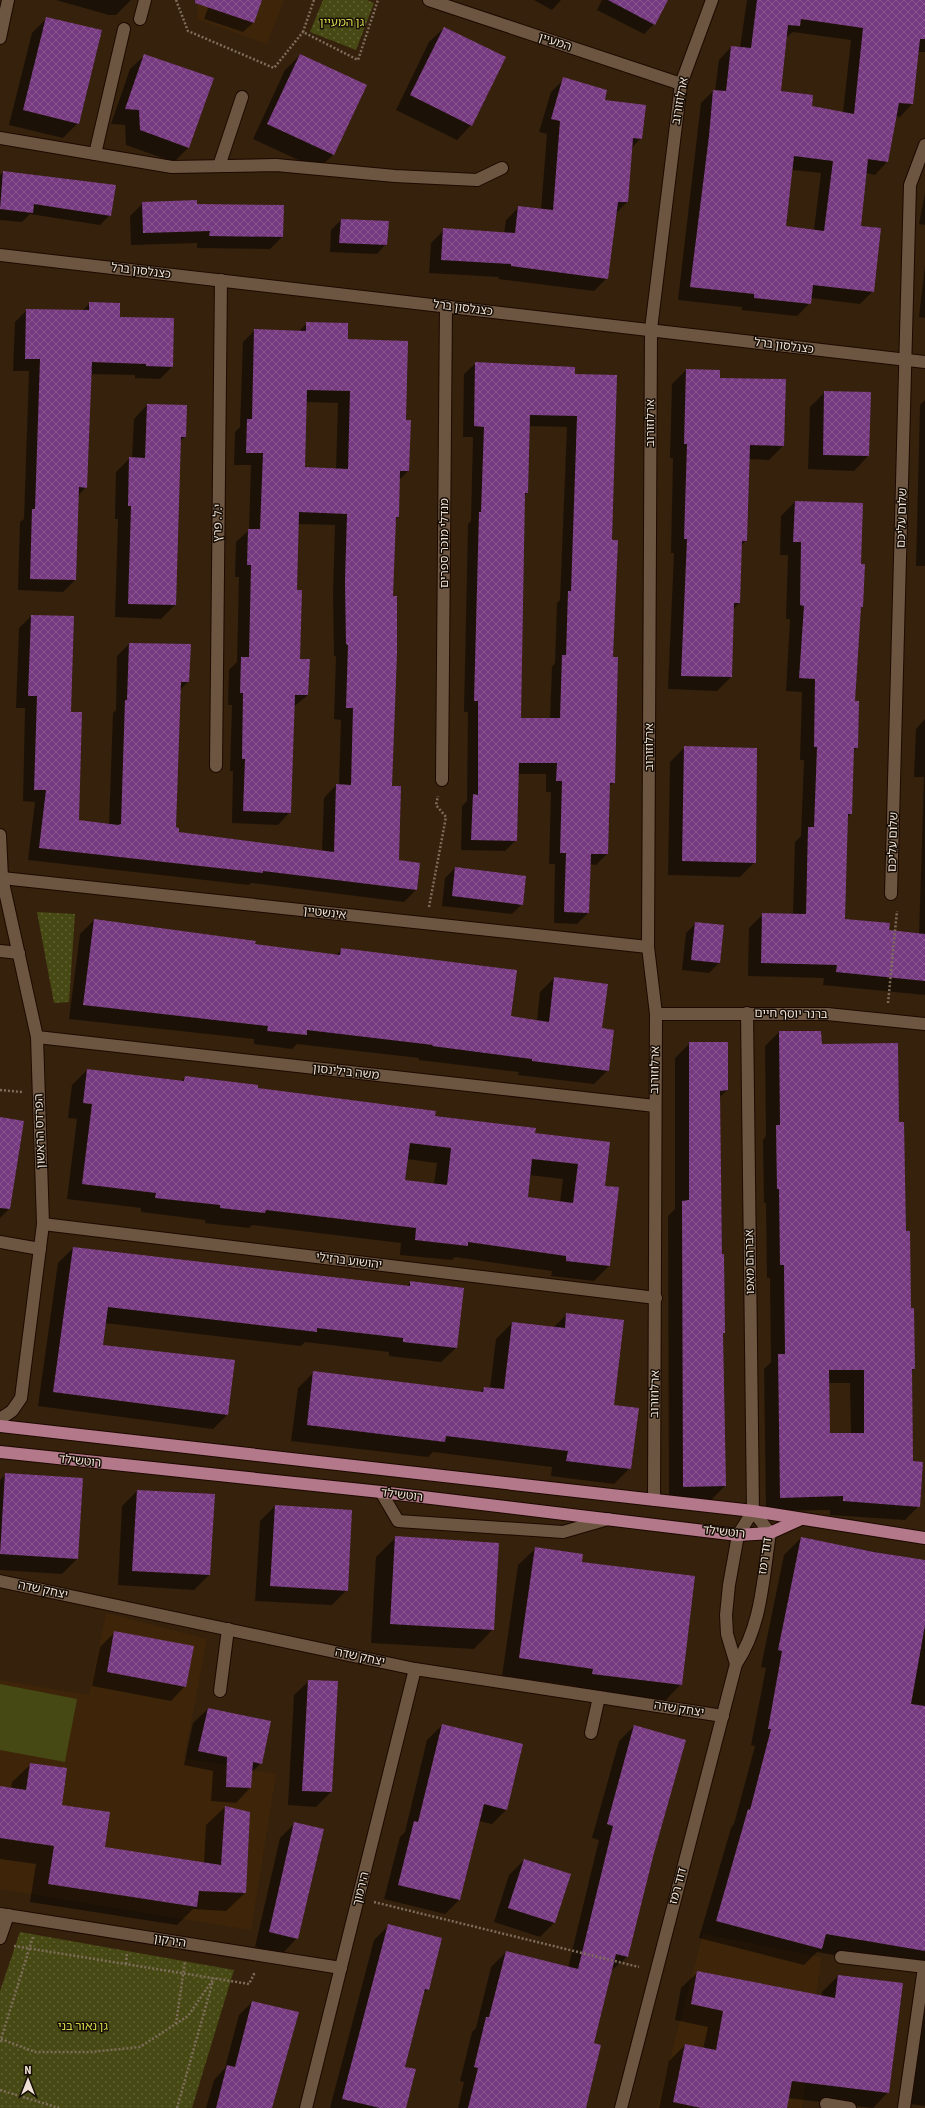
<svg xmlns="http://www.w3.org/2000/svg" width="925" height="2108" font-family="'Source Sans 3','Noto Sans Hebrew',sans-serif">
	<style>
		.built { fill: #3e250a }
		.park { fill: url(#park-dots) }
		.pitch { fill: #474914 }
		.shadow { fill: #0007; fill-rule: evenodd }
		.building { fill: url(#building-cross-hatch); fill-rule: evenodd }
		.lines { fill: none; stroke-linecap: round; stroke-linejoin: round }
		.minor-casing { stroke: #1c0900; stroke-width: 14 }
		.major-casing { stroke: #1c0900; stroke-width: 14 }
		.path { stroke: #7f6d5c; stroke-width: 2.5; stroke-dasharray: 2 2; stroke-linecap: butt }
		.minor { stroke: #6d5641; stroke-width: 12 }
		.major { stroke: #b3788a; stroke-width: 12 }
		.labels { text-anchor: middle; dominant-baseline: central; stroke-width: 3; stroke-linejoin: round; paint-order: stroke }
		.park-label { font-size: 12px; fill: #d1d54b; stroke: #160d05 }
		.street-label { font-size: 12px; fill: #eddfd3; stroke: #160d05 }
	</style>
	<defs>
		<pattern id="park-dots" width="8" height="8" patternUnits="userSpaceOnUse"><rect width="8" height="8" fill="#474914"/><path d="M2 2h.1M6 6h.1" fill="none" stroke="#626335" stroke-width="1.8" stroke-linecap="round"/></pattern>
		<pattern id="building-cross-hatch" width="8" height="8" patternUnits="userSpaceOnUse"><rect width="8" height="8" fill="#753a7f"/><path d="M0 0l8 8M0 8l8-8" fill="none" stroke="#895690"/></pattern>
	</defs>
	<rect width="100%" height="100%" fill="#35210c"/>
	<g class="built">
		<polygon points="198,0 284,0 267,44 197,19"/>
		<polygon points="106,1613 207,1639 184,1758 276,1774 251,1930 0,1889 0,1680 89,1695"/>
		<polygon points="703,1934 821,1957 802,2108 657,2108"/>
	</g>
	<g class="park">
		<polygon points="323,0 367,0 374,3 356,50 310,32"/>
		<polygon points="37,912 75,914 69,1002 54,1003"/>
		<polygon points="20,1932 234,1970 192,2108 0,2108 0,1991"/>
	</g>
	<polygon class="pitch" points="0,1684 77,1699 65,1762 0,1750"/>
	<g class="shadow">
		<polygon points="56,0 131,0 116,15 109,15"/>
		<polygon points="211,0 261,0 253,23 243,32 204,19"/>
		<polygon points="534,0 561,0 552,10"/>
		<polygon points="602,0 667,0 654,24 644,34 597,10"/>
		<path d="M747 0H925V52H918L912 104 900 117 896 116 887 162 875 175 866 173 860 227 873 291 860 304 811 298 810 303 797 316 742 310V307L678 300 701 103 713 91H715L719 60 731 47 740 48ZM793 32 851 40 843 113 811 107 780 92 785 38ZM792 170 821 173 814 230 785 227Z"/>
		<polygon points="47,18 78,123 63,138 9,125 32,33"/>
		<polygon points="444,28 471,125 457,140 396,110 429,42"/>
		<polygon points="145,55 189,147 174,162 126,145 125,125 111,124 130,69"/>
		<polygon points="300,55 365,85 333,155 318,169 253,139 285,70"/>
		<polygon points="564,79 603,101 641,138 631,149 627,202 616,213 607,278 594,291 498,279 499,277 429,273 431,243 444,230 504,234 506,220 519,207 541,210 547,134 539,132 551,92"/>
		<polygon points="3,172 110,215 100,225 30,214 22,222 0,220 0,175"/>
		<polygon points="925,193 925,225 919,224"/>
		<polygon points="143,203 196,205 282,237 270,249 197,248 197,243 131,245 130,216"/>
		<polygon points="341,220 388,222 386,244 377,254 330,252 331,230"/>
		<polygon points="925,265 925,318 919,317"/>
		<polygon points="90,303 119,317 172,367 160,379 135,378 135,375 90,374 86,487 78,496 75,580 63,592 18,590 20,522 24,519 29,371 13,371 15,322 27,310 82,311"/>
		<path d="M307 323 347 340 405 421 408 471 399 480 398 517 394 520 392 596 391 787 398 861 416 890 404 902 251 883 249 885 28 860 35 802 23 801 25 708H16L19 628 31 616 70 713 78 821 109 825 113 713 116 710 117 656 129 644 188 682 180 690 175 828 178 833 322 851 324 798 336 785H339L341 720 334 719 336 656H334L333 594 335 525 298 524 296 591 299 660 308 695 293 707 290 812 278 825 232 823 233 771H230L232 705H228L229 670 237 662 239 577H235L236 542 249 530 251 465H234L235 432 240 427 243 342 255 330 299 331ZM306 402 338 403 336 469 304 468Z"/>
		<path d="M476 363 574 375 611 541 614 782 609 787 607 854 596 865 590 864 588 913 577 924 554 923 555 864H549L551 792H546V774H518L516 840 505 851 461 850 462 806 467 801 468 712H464L468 524 471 521 473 437H463L464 374ZM529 426 567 427 560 600 557 603 555 663 552 667 550 719H520L524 496 527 493Z"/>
		<polygon points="686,370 719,379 783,446 769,460 749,459 746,540 741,546 739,603 733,609 731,677 717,691 668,689 674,553 671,553 673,458 670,458 672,384"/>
		<polygon points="825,392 868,456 854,471 808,469 810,407"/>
		<polygon points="925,400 925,566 916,566 920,405"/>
		<polygon points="147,405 185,437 180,441 175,605 161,619 115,617 118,519 115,519 116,472 130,458 132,458 134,419"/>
		<polygon points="795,502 862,504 860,565 862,607 860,610 854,702 857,748 853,751 851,814 847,818 844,920 888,931 919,935 924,777 914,777 916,729 925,719 925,995 823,985 824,978 748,976 749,928 763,914 793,915 795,842 801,836 804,760 800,760 802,692 786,691 790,619 786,619 788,555 780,555 781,516"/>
		<polygon points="685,747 755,862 740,877 668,875 670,762"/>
		<polygon points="455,868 522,904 512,914 442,906 445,878"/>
		<polygon points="94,920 254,945 336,955 342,949 510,1017 537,1021 540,992 554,978 601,1029 608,1070 594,1084 518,1075 519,1072 419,1060 419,1058 297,1044 292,1049 254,1044 254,1039 69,1019 80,934"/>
		<polygon points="696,923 719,963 709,973 682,970 686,933"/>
		<path d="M779 1032 821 1045 898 1123 914 1369 911 1372 912 1462 919 1506 905 1520 830 1515V1510L766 1511 764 1369 771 1362 770 1278H767L766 1203H764L763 1140 766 1136 765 1046ZM828 1383H850L851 1434H829Z"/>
		<polygon points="690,1043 727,1090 719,1098 724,1333 722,1335 725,1486 710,1501 669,1501 668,1216 675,1209 675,1058"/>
		<path d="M87 1070 181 1081 185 1078 534 1134 609 1143 604 1186 609 1266 594 1281 551 1276 552 1271 455 1257 452 1260 400 1255 401 1243 252 1225 249 1228 205 1223V1220L141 1212V1208L67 1199 77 1119 68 1118 72 1085ZM407 1159 437 1163 434 1184 404 1180ZM529 1175 563 1179 560 1202 527 1197Z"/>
		<polygon points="0,1118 23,1122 9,1209 0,1218"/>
		<polygon points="73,1248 406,1287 411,1282 456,1348 441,1362 389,1356 389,1352 305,1342 301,1346 105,1323 102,1345 227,1415 213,1429 38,1406 58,1263"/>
		<polygon points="567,1314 612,1406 630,1468 614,1484 551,1476 552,1467 433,1452 428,1457 291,1441 298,1388 314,1372 480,1392 484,1388 490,1389 496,1339 512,1323 553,1328"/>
		<polygon points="5,1475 77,1559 62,1574 0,1570 0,1480"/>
		<polygon points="137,1491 209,1575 194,1590 118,1585 122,1506"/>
		<polygon points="275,1506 351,1511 347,1590 332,1605 255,1601 260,1521"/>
		<polygon points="395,1538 493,1629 474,1649 371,1643 376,1557"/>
		<polygon points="801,1538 925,1561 925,1971 817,1952 804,1965 699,1938 731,1828 734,1824 755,1746 751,1745 766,1668 761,1667 784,1555"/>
		<polygon points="536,1548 681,1684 664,1702 575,1691 576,1686 502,1676 518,1565"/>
		<polygon points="115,1632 185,1686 171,1701 92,1686 100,1647"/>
		<polygon points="309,1681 331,1792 316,1807 288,1805 294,1695"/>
		<polygon points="208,1709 261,1763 251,1773 250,1788 236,1803 211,1801 213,1771 184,1765 193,1723"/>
		<polygon points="442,1725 506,1810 492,1824 479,1821 459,1900 445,1914 384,1899 400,1837 405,1832 427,1740"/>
		<polygon points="634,1726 653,1852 627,1957 611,1971 593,2044 585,2108 458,2108 464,2082 460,2081 472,2032 476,2028 491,1967 506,1952 568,1968 599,1840 592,1838 619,1741"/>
		<polygon points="31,1764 60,1806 104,1848 204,1863 206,1825 225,1807 249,1812 245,1893 226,1911 193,1909 177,1925 30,1902 36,1864 0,1859 0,1787 11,1788 12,1782"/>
		<polygon points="295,1823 297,1938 283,1953 255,1947 280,1838"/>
		<polygon points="524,1860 555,1922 540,1937 494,1922 509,1875"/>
		<polygon points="388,1926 428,1989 422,1995 404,2068 405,2108 330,2108 374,1940"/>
		<polygon points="698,1972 821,1996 822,1992 838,1976 888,2092 873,2108 787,2098 786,2108 659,2108 669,2061 685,2045 703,2049 708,2027 675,2020 681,1988"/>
		<polygon points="252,2002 272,2108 206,2108 214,2080 225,2068 239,2015"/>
		<polygon points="925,2004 925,2106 910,2104 921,2008"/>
	</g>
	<g class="building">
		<polygon points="195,0 262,0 254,23 195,3"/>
		<polygon points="608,0 668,0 655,25"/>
		<path d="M757 0H925V39H920L913 104 899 103 888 162 868 159 861 226 881 228 874 292 813 285 811 304 754 298V294L690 287 709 136 713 90 726 91 731 46 751 48ZM801 19 863 28 854 114 812 106 813 95 781 91 788 25 800 26ZM794 156 833 161 824 231 786 226Z"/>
		<polygon points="46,17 102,30 79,124 23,110"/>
		<polygon points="444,27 506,57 472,126 410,95"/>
		<polygon points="144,54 214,78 189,148 140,130 139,110 125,109"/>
		<polygon points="300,54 367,85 334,155 267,124"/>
		<polygon points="563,77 607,90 605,100 646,105 642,139 633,138 628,202 618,202 608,279 511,266 511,264 441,260 443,228 515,233 518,206 553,210 560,121 551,119"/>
		<polygon points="3,171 116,185 111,216 34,204 33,213 0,209"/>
		<polygon points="197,200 197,204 284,205 283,237 209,236 210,231 143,233 142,202"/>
		<polygon points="341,219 389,221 387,245 339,243"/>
		<polygon points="89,302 120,303 120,317 174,318 173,367 146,366 146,364 92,362 87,488 79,487 76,580 30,579 32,509 35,509 40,359 25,359 26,309 89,310"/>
		<path d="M306 322 348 323V339L408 341 406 420H411L409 471H400L399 517H396L393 596H397V653L392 786H401L399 860 420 863 417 890 263 871V873L39 848 46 790H34L37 696H28L31 615 74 616 71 712H82L79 820 118 825 121 824 125 700H127L129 643 191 644 189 682H181L176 827 179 828V832L334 852 336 784 351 785 353 708H346L348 645 346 644 345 581 347 514 299 512 297 590H302L300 659H310L308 695H295L291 813 243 811 245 759H242L243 693H240L241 657H249L251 565H247L248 529H260L263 453H246L247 419H252L254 329 306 331ZM307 390 350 391 348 469 305 467Z"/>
		<path d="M475 362 575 367V374L617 375 612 540H618L613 657H618L615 783H610L608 854H591L589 913 564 912 566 853H560L562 781H556L557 763H519L517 841 471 840 473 794 478 795V701H474L479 512H481L484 427 474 426ZM530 415 577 416 571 591H568L566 655H562L560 718H521L525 493H528Z"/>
		<polygon points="686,369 720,370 720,378 786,379 784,446 750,445 747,541 742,541 740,603 734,603 732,677 681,676 687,539 684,539 687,444 684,444"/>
		<polygon points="824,391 871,392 869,456 823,455"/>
		<polygon points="147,404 187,405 186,437 181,437 176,605 128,604 131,506 128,506 129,457 145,458"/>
		<polygon points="795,501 863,503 861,564 865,564 863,607 861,607 855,701 859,701 858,748 854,748 852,814 848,814 845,919 890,923 889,930 925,934 925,981 836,972 837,965 761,963 762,913 806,914 808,827 814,827 817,747 814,747 815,679 799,678 804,606 800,605 801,542 793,542"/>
		<polygon points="684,746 757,748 756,863 682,861"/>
		<polygon points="455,867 526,876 523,905 452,896"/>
		<polygon points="94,919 256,941 255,944 340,955 341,948 517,970 511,1016 529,1019 549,1022 554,977 608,984 602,1028 614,1030 609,1071 532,1061 532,1059 432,1046 433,1045 307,1030 307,1035 267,1031 268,1026 83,1005"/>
		<polygon points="695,922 724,925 720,963 691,960"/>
		<path d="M779 1031H821L822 1044 898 1043 899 1122H904L906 1231H910L911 1308H914L915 1369H912L913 1461 923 1462 920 1507 843 1501V1496L780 1498 778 1354H785L784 1265H780L779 1189H777L776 1125H780ZM829 1370H864V1433H830Z"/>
		<polygon points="689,1042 728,1042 728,1090 720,1091 722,1254 724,1254 725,1333 723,1333 726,1486 683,1487 682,1201 689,1200"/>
		<path d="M87 1069 184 1081 185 1076 258 1085V1088L436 1111 435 1116 536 1128 535 1133 610 1142 605 1186 619 1187 610 1266 566 1261V1256L468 1242V1246L415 1240 416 1228 266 1210 265 1213 220 1208V1205L155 1198 156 1193 82 1184 92 1104 83 1103ZM410 1143 451 1148 447 1185 405 1180ZM532 1159 578 1164 573 1203 528 1197Z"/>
		<polygon points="0,1117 24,1121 10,1209 0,1208"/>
		<polygon points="73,1247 410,1286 410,1281 464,1288 457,1348 403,1342 403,1338 317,1328 317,1332 108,1307 103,1345 235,1360 228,1415 53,1392"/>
		<polygon points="566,1313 624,1320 614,1405 639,1408 631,1469 566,1461 568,1451 446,1436 445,1442 307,1425 313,1371 483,1392 484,1387 504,1389 512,1322 565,1328"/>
		<polygon points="5,1473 83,1478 78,1559 0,1554"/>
		<polygon points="137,1490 215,1494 210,1575 132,1571"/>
		<polygon points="275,1505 352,1510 348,1591 270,1586"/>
		<polygon points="395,1536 499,1543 494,1630 390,1624"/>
		<polygon points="801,1537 874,1552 925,1560 925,1625 911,1704 925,1706 925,1951 826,1934 822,1949 716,1921 748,1809 750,1810 771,1729 768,1729 782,1651 778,1650"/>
		<polygon points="535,1547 583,1554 582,1562 695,1576 682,1685 592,1674 593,1669 519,1658"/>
		<polygon points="114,1631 194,1646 186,1687 107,1672"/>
		<polygon points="308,1680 338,1681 332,1792 302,1791"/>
		<polygon points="208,1708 271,1721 262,1764 253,1762 251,1788 226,1787 227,1757 198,1751"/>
		<polygon points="442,1724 523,1744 507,1810 484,1804 460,1900 398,1885 414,1821 418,1822"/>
		<polygon points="634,1725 686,1740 654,1853 628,1957 616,1954 594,2043 601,2045 586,2108 468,2108 478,2068 474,2067 486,2017 489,2017 506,1951 578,1969 613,1826 607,1824"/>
		<polygon points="30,1763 67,1768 62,1805 110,1812 105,1847 221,1865 225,1806 250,1812 246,1893 199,1891 197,1907 48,1884 54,1846 0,1838 0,1786 26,1790"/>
		<polygon points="294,1822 324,1829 298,1939 269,1932"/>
		<polygon points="524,1859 571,1874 555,1923 508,1908"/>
		<polygon points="388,1924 442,1938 429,1990 425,1989 405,2067 416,2069 406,2108 380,2108 342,2099"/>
		<polygon points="697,1971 835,1998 838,1975 903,1983 889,2093 792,2081 787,2108 701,2108 673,2102 685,2044 716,2050 723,2011 691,2004"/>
		<polygon points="252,2001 299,2012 272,2108 216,2108 227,2065 235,2067"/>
	</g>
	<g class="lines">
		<defs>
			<g id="minor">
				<polyline points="429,0 681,84"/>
				<polyline points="140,19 145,0"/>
				<polyline points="0,38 8,0"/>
				<polyline points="0,138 172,167 276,165 395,176 477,180 502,168"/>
				<polyline points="95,154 124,29"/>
				<polyline points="219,166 242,97"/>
				<polyline points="0,255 925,362"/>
				<polyline points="216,766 221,280"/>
				<polyline points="442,780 446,306"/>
				<polyline points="0,835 2,878 37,1037 43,1224 21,1398 12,1411 0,1419"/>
				<polyline points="2,878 648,947"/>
				<polyline points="891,894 910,185 925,145"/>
				<polyline points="0,951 19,953"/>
				<polyline points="747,1013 753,1511"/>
				<polyline points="656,1014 827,1014 925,1024"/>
				<polyline points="37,1037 655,1106"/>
				<polyline points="43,1224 656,1298"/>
				<polyline points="0,1242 40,1249"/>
				<polyline points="381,1492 398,1521 563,1532 608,1519"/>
				<polyline points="654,1500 656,1014 648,947 651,329 681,84 712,0"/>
				<polyline points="0,1581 415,1669 723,1716"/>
				<polyline points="736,1664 727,1634 726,1615 729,1585 738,1535 753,1511"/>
				<polyline points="220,1691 228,1629"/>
				<polyline points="591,1733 599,1697"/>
				<polyline points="0,1914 341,1968"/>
				<polyline points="0,1938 8,1915"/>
				<polyline points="841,1957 925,1967"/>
				<polyline points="826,2104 850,2108"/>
				<polyline points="306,2108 415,1669"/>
				<path d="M621 2108 736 1664C762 1626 763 1577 770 1533L753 1511"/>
				<polyline points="904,2108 924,1967"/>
			</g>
			<g id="major">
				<polyline points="0,1426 753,1511 925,1538"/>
				<polyline points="0,1452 381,1492 738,1535 770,1533 801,1519"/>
			</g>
		</defs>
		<use href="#minor" class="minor-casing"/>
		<use href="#major" class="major-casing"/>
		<g class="path">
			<polyline points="176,0 188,31 274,68 303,32"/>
			<polyline points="314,0 303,32 358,60 378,0"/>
			<polyline points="429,907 446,817 436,805 438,796"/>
			<polyline points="888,1003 897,911"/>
			<polyline points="0,1090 22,1092"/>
			<polyline points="374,1902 639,1967"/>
			<polyline points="14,1946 249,1984 255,1972"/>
			<polyline points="126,1964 127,1952"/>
			<polyline points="176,2024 185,1961"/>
			<polyline points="1,2039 35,2052 91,2052 140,2047 188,2016 214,1978"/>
			<polyline points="0,2042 33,1937"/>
			<polyline points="0,2090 59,2108"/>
			<polyline points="177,2108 213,1981"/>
		</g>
		<use href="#minor" class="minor"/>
		<use href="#major" class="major"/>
	</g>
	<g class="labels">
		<g class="park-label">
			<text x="342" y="22">גן המעיין</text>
			<text x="83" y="2026">גן נאור בני</text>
		</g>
		<g class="street-label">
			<text transform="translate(555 42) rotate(18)">המעיין</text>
			<text transform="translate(680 101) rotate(-80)">ארלוזורוב</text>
			<text transform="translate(141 271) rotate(7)">כצנלסון ברל</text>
			<text transform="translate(463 308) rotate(7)">כצנלסון ברל</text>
			<text transform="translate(784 346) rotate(7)">כצנלסון ברל</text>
			<text transform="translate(650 423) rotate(-90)">ארלוזורוב</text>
			<text transform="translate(902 518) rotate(-88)">שלום עליכם</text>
			<text transform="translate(218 523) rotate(-89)">י.ל. פרץ</text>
			<text transform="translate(444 543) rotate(-90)">מנדלי מוכר ספרים</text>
			<text transform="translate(649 747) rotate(-90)">ארלוזורוב</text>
			<text transform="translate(893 842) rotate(-88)">שלום עליכם</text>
			<text transform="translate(325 913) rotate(6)">אינשטיין</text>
			<text transform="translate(791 1014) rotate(1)">ברנר יוסף חיים</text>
			<text transform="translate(655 1070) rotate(-89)">ארלוזורוב</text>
			<text transform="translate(346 1072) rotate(6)">משה בילינסון</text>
			<text transform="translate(40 1131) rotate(-92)">הפרדס הראשון</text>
			<text transform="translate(349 1261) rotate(7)">יהושוע ברזילי</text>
			<text transform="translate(750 1262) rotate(-91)">אברהם מאפו</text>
			<text transform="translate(655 1394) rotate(-89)">ארלוזורוב</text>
			<text transform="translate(80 1461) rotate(6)">רוטשילד</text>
			<text transform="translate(402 1495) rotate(7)">רוטשילד</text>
			<text transform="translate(724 1532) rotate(6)">רוטשילד</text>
			<text transform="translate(765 1556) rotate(-82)">דוד רמז</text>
			<text transform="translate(43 1590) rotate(12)">יצחק שדה</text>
			<text transform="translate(360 1657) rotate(12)">יצחק שדה</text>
			<text transform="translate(679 1709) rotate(9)">יצחק שדה</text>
			<text transform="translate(678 1886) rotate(-75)">דוד רמז</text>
			<text transform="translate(361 1889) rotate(-76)">הירמוך</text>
			<text transform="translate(170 1941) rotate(9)">הירקון</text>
		</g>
	</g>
	<g transform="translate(28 2080)" stroke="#160d05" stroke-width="3" paint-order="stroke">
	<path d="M0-3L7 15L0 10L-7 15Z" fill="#eddfd3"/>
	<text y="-6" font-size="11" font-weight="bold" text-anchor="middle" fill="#eddfd3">N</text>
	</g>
</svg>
